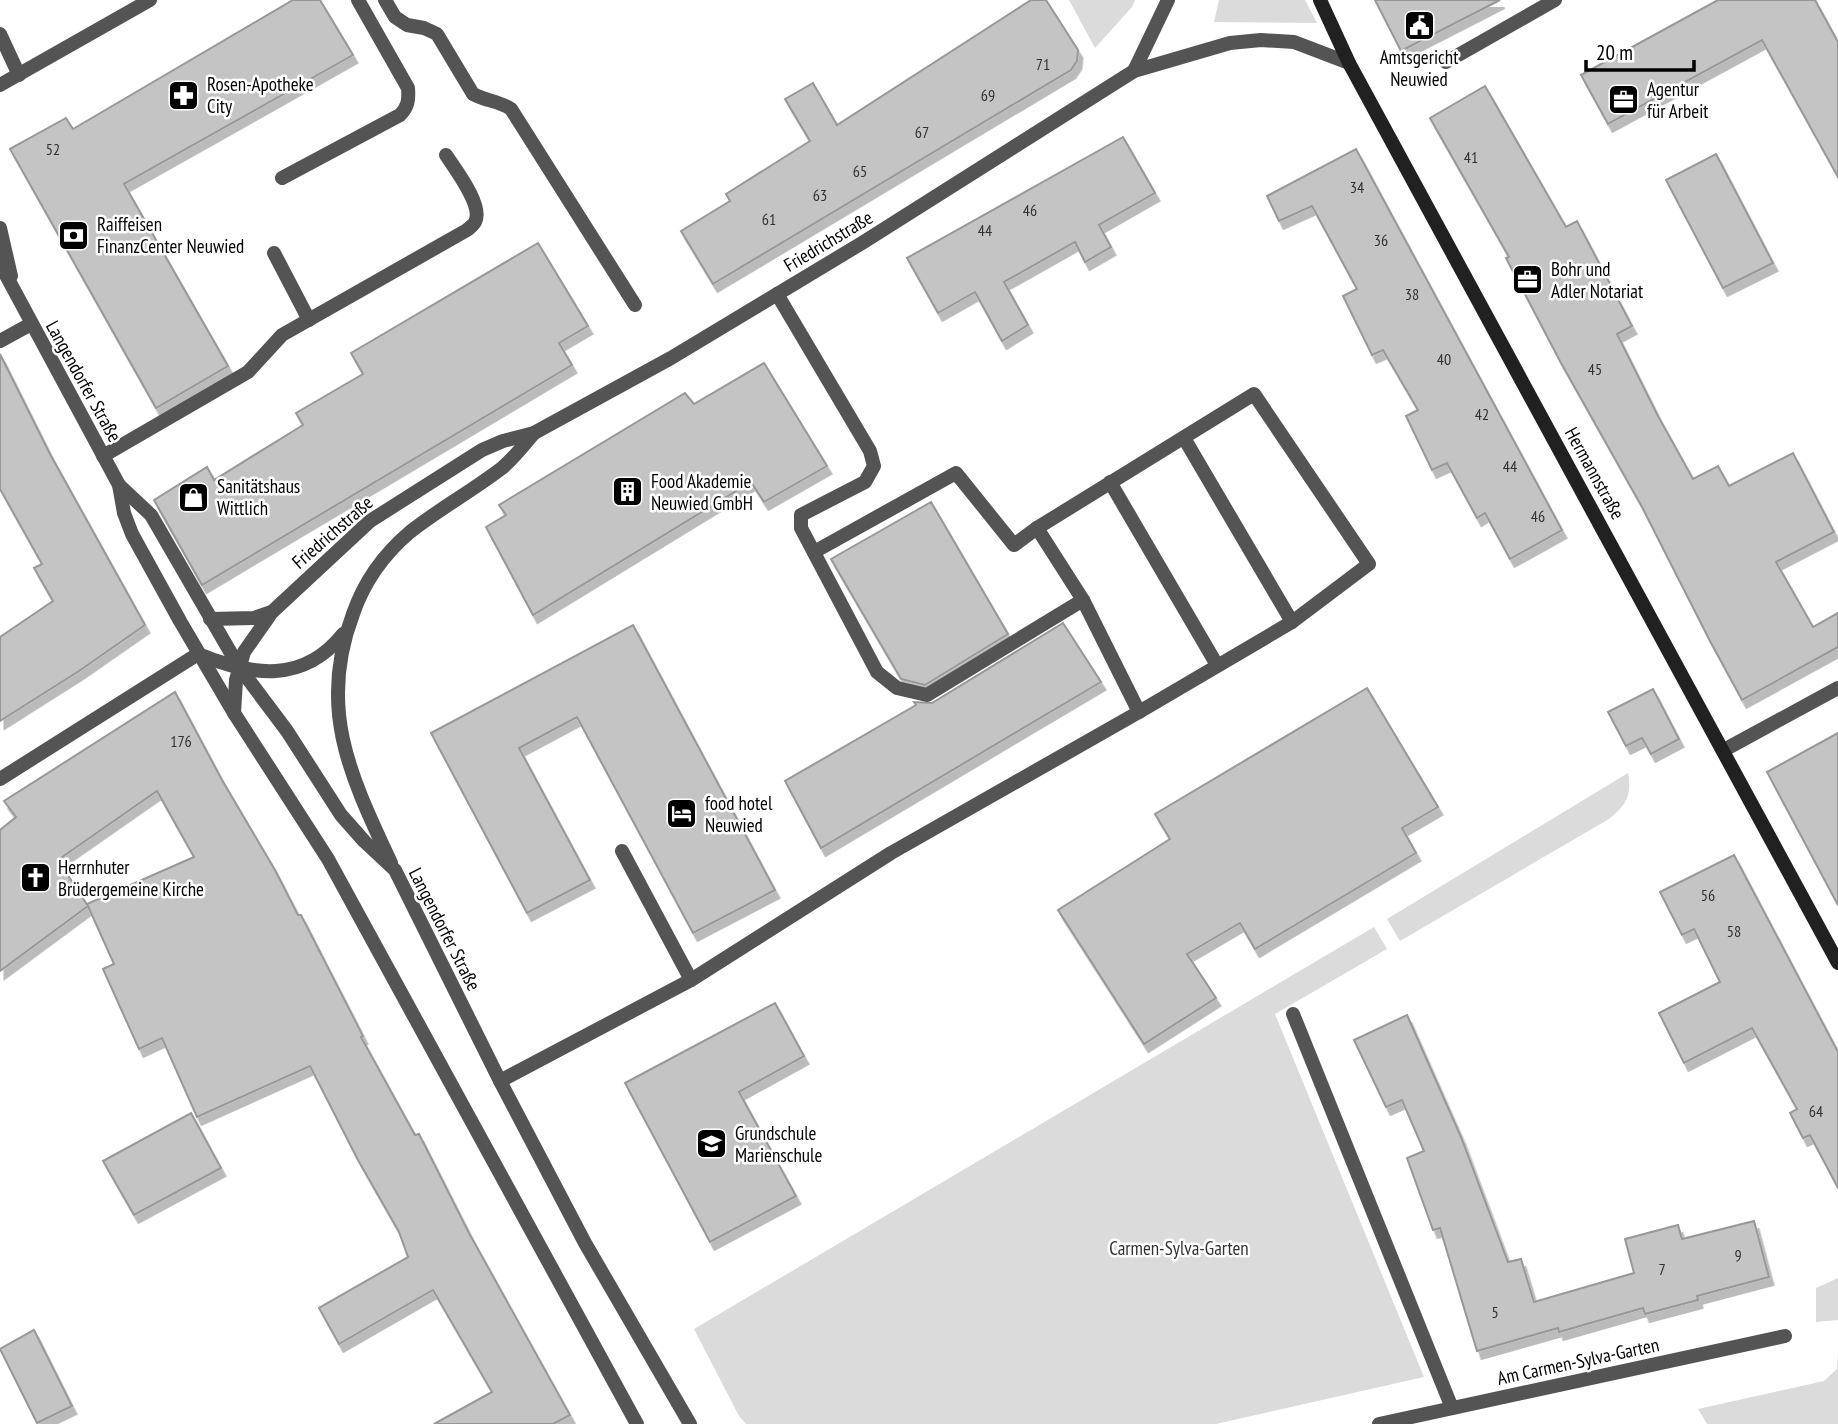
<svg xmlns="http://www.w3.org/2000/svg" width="1838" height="1424" font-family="'PT Sans Narrow',sans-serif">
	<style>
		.green { fill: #dbdbdb }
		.building { fill: #c4c4c4; stroke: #989898; stroke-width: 2; filter: url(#shadow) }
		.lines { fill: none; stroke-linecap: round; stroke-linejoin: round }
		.lane { stroke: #545454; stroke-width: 14 }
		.street { stroke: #545454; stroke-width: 14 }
		.secondary { stroke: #212121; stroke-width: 14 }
		.labels { text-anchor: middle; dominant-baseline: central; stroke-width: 5; stroke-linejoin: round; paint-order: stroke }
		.number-label { font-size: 16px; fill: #313131 }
		.poi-label { font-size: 19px; fill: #000; stroke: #fff; text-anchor: start }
		.street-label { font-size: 19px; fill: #000; stroke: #fff }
		.park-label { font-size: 19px; fill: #323232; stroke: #fff }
	</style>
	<defs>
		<filter id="shadow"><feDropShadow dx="4.5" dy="8" stdDeviation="0" flood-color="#0004"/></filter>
	</defs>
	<rect width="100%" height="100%" fill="#fff"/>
	<g class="green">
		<polygon points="1069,0 1135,0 1132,7 1095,48"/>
		<polygon points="1219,0 1305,0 1317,23 1214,22"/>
		<path d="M1628 773C1632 796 1626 805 1609 819L1400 941 1387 919Z"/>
		<polygon points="1374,927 1387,949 1275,1014 1424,1377 1216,1424 746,1424 739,1416 694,1329"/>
		<polygon points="1838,1278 1838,1320 1816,1322 1816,1288"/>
		<polygon points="1838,1353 1838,1424 1707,1424 1698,1409 1824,1381 1837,1369"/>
	</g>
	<g class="building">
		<polygon points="293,0 320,0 353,55 124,184 228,366 156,408 10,149 66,118 73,129"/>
		<polygon points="1031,0 1046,0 1078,50 1077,61 1071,70 713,284 681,231 730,201 726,194 810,141 785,99 813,83 837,125"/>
		<polygon points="1375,0 1500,0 1401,51"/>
		<polygon points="1718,0 1815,0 1838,42 1838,177 1762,40 1608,124 1581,75"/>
		<polygon points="1485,86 1566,227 1577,221 1632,326 1617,334 1658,416 1693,479 1718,466 1729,486 1793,453 1834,532 1776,562 1813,627 1838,613 1838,647 1742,700 1710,641 1642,507 1561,363 1506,258 1509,257 1430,118"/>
		<polygon points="1123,137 1155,193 1099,225 1111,247 1085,262 1075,242 1004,282 1028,325 1002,341 975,292 938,313 907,258"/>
		<polygon points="1356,149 1562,530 1510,559 1485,513 1477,518 1447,463 1432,470 1406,416 1418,410 1383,350 1372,355 1343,296 1357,289 1312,206 1279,221 1267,196"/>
		<polygon points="1716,154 1773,263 1723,288 1666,180"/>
		<polygon points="538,243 588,326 559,343 572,365 202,585 154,500 207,467 214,480 303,425 296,413 363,374 351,353"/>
		<polygon points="0,354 50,454 145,625 79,671 0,721 0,637 53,601 34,568 42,564 0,489"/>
		<polygon points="764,363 827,466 764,502 751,482 533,615 486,527 506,515 499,505 685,393 694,404"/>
		<polygon points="931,502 1008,634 925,685 901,679 831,559"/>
		<polygon points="1063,623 1101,682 821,848 785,781 916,705 914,702 932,703"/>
		<polygon points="633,625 775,890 693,933 577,717 519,748 590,880 527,913 431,733"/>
		<polygon points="1367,688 1438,807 1402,828 1416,853 1255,949 1240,923 1187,954 1216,998 1144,1044 1058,910 1170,839 1155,814"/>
		<polygon points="1653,689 1679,739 1651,754 1642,738 1626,746 1608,712"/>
		<polygon points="175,692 222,780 275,870 298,915 301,915 363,1036 361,1037 415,1135 419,1134 469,1233 570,1415 553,1424 434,1424 492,1392 433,1290 339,1344 319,1308 408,1257 399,1232 358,1160 310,1066 197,1117 162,1038 139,1049 103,969 114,964 87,904 194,857 157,791 58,860 88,906 0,971 0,830 16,817 4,801"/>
		<polygon points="1838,733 1838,905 1767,772"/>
		<polygon points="1734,855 1838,1052 1838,1188 1810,1135 1803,1138 1790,1113 1797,1109 1752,1028 1684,1063 1659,1013 1720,982 1694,929 1682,935 1660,892"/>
		<polygon points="775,1003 804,1056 739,1092 796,1196 710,1242 625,1083"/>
		<polygon points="1407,1015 1461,1137 1508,1262 1521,1259 1534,1302 1634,1273 1625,1239 1678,1225 1682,1239 1754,1221 1769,1277 1697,1296 1698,1300 1645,1314 1643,1308 1559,1332 1558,1328 1477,1351 1440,1228 1433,1230 1407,1158 1424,1151 1402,1100 1386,1107 1354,1040"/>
		<polygon points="191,1113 221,1168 134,1215 103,1161"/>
		<polygon points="34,1330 72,1406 37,1423 0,1349"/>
	</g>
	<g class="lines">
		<g class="lane">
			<path d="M385 0 395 17 407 25 424 28 437 34 473 94C486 101 499 101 511 109L635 305"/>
			<polyline points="1446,62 1555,0"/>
			<path d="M282 178 400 115C408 107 409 100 408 88L358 0"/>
			<polyline points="274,253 309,320"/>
			<polyline points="777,294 870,451 874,466 865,482 801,515 801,528 877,672 897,688 927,695 1083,600"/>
			<polyline points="0,341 31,324"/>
			<polyline points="1184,438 1292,622"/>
			<path d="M103 456 248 372 282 335 467 230C468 229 475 224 475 222 484 206 455 169 446 155"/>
			<polyline points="1110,482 1217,665"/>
			<polyline points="1037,528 1254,394 1369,564 1292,622 1139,712"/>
			<polyline points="691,980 891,853 1139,712 1083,600 1037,528 1014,545 956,473 814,552"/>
			<polyline points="1293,1014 1452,1408"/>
			<polyline points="500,1081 691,980 622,851"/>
		</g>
		<g class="street">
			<polyline points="0,34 19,75"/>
			<polyline points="1134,71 1168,0"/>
			<polyline points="0,85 150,0"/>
			<polyline points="0,228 11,276"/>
			<polyline points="0,264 119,485 124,513 132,534 180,621 234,713 328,859 637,1424"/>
			<polyline points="119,485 151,515 239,667 287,731 341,815 364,841 395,870 500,1081 585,1243 690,1424"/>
			<polyline points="210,619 254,618 271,612"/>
			<path d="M198 654C252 676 303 684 343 634"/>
			<polyline points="234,713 236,680 244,652 272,612 370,521 482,450 503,441 534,433 671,358 862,243 1134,71 1230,43 1261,40 1294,42 1349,63"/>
			<polyline points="1724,750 1838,688"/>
			<polyline points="0,779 198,654"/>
			<path d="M391 863C351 777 317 709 353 614 364 582 384 554 410 532 439 509 472 491 502 468 514 458 524 445 534 433"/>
			<polyline points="1379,1424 1785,1336"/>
		</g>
		<polyline class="secondary" points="1320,0 1349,63 1838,963"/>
	</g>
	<defs>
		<symbol id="civic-square" viewBox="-11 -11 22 22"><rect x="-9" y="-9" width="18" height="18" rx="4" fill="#000" stroke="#fff"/><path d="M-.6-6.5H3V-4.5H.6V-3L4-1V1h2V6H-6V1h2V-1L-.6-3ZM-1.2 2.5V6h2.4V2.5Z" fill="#fff"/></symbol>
		<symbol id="pharmacy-square" viewBox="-11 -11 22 22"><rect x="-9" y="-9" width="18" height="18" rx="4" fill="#000" stroke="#fff"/><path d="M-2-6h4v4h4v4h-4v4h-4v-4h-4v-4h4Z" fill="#fff"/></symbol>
		<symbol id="office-square" viewBox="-11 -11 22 22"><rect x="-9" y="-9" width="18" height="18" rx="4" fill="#000" stroke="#fff"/><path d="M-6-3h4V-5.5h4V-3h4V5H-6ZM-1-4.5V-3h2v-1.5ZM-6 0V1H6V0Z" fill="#fff"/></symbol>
		<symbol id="bank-square" viewBox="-11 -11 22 22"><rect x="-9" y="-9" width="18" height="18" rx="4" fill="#000" stroke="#fff"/><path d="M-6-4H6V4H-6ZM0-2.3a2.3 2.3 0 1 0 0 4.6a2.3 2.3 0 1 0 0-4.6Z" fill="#fff"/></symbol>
		<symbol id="building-square" viewBox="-11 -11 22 22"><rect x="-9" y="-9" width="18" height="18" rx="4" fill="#000" stroke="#fff"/><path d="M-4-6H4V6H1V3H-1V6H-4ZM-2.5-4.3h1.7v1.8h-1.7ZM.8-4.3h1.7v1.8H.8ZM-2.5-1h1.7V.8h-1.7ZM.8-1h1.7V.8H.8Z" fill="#fff"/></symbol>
		<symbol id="shop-square" viewBox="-11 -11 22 22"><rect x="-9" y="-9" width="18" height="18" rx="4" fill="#000" stroke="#fff"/><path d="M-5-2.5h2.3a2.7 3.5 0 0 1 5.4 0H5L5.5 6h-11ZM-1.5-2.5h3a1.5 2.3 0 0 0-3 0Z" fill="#fff"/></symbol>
		<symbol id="hotel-square" viewBox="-11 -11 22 22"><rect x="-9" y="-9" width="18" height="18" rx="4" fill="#000" stroke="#fff"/><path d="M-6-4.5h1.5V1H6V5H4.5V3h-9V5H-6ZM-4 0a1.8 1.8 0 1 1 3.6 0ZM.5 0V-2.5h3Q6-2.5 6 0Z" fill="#fff"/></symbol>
		<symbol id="church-square" viewBox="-11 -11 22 22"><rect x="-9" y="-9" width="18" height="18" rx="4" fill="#000" stroke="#fff"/><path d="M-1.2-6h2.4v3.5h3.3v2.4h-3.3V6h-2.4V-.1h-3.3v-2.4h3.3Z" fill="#fff"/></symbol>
		<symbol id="school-square" viewBox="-11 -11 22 22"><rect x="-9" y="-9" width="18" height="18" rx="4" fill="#000" stroke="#fff"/><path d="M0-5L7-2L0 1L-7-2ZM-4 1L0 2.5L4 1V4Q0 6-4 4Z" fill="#fff"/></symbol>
	</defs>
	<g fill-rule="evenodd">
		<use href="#civic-square" x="1402" y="8" width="35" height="35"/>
		<use href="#pharmacy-square" x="166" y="78" width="35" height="35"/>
		<use href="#office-square" x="1606" y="82" width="35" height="35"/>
		<use href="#bank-square" x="56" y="218" width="35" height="35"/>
		<use href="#office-square" x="1510" y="262" width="35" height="35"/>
		<use href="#building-square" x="610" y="474" width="35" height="35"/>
		<use href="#shop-square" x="176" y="480" width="35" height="35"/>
		<use href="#hotel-square" x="664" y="796" width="35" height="35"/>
		<use href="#church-square" x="18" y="860" width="35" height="35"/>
		<use href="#school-square" x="694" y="1126" width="35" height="35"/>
	</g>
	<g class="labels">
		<g class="number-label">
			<text x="1043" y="64">71</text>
			<text x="988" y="95">69</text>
			<text x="922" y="132">67</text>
			<text x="53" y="149">52</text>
			<text x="1471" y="157">41</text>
			<text x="860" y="171">65</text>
			<text x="1357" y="187">34</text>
			<text x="820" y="195">63</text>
			<text x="1030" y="210">46</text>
			<text x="769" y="219">61</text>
			<text x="985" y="230">44</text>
			<text x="1381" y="240">36</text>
			<text x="1412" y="294">38</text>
			<text x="1444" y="359">40</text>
			<text x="1595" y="369">45</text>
			<text x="1482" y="414">42</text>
			<text x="1510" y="466">44</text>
			<text x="1538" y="516">46</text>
			<text x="181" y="741">176</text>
			<text x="1708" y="895">56</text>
			<text x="1734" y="931">58</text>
			<text x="1816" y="1111">64</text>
			<text x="1738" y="1255">9</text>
			<text x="1662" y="1269">7</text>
			<text x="1495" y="1312">5</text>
		</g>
		<g class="poi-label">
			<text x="1419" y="57" text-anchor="middle">Amtsgericht<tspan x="1419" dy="22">Neuwied</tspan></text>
			<text x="207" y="84">Rosen-Apotheke<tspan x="207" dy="22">City</tspan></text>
			<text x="1647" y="89">Agentur<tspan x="1647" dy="22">für Arbeit</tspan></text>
			<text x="97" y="224">Raiffeisen<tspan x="97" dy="22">FinanzCenter Neuwied</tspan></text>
			<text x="1551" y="269">Bohr und<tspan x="1551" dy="22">Adler Notariat</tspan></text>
			<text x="651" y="481">Food Akademie<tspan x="651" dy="22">Neuwied GmbH</tspan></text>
			<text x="217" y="486">Sanitätshaus<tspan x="217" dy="22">Wittlich</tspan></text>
			<text x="705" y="803">food hotel<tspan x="705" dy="22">Neuwied</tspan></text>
			<text x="58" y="867">Herrnhuter<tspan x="58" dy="22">Brüdergemeine Kirche</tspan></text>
			<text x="735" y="1133">Grundschule<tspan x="735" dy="22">Marienschule</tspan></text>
		</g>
		<g class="street-label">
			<text transform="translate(828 241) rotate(-31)">Friedrichstraße</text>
			<text transform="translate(84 381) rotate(61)">Langendorfer Straße</text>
			<text transform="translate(1595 473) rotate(61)">Hermannstraße</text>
			<text transform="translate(332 532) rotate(-41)">Friedrichstraße</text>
			<text transform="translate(445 929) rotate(63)">Langendorfer Straße</text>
			<text transform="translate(1578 1361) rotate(-12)">Am Carmen-Sylva-Garten</text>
		</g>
		<g class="park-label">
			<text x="1179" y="1248">Carmen-Sylva-Garten</text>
		</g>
	</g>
	<path d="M1586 60v10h108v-10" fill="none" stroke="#000000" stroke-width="3.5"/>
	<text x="1596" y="60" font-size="21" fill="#000000" stroke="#ffffff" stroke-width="5" paint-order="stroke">20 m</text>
</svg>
